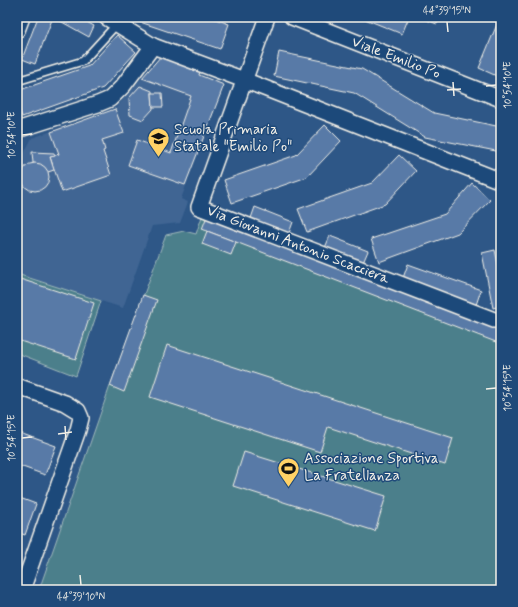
<svg xmlns="http://www.w3.org/2000/svg" width="518" height="607" font-family="Mynerve,sans-serif">
	<style>
		.built { fill: #3f6593 }
		.green { fill: #4c7f8b; stroke: #a0b8ba }
		.building { fill: #587aa7; stroke: #f4f1e8 }
		.lines { fill: none; stroke-linecap: round; stroke-linejoin: round }
		.service-casing { stroke: #f4f1e8; stroke-width: 10 }
		.minor-casing { stroke: #f4f1e8; stroke-width: 18 }
		.service { stroke: #1f4a7a; stroke-width: 7 }
		.minor { stroke: #1f4a7a; stroke-width: 15 }
		.ticks { fill: none; stroke: #f4f1e8; stroke-width: 1.5 }
		.labels { text-anchor: middle; dominant-baseline: central; stroke-width: 3; stroke-linejoin: round; paint-order: stroke }
		.street-label { font-size: 15px; fill: #f4f1e8; stroke: #1f4a7a }
		.poi-label { font-size: 15px; fill: #f4f1e8; stroke: #1f4a7a; text-anchor: start }
		.neatline { fill: none; stroke: #f4f1e8; stroke-width: 1.5 }
		.ticks-label { font-size: 10px; text-anchor: middle; fill: #f4f1e8 }
	</style>
	<rect width="100%" height="100%" fill="#2e5787"/>
	<filter id="ink" filterUnits="userSpaceOnUse"><feTurbulence type="fractalNoise" baseFrequency=".025" numOctaves="2"/><feDisplacementMap in="SourceGraphic" scale="8" xChannelSelector="R" yChannelSelector="G"/><feConvolveMatrix kernelMatrix="1 2 1 2 8 2 1 2 1" color-interpolation-filters="sRGB"/></filter>
	<g filter="url(#ink)">
		<polygon class="built" points="161,56 201,68 199,75 224,85 181,199 188,202 180,223 152,226 123,308 17,274 17,159 22,157 32,138 115,109"/>
		<g class="green">
			<polygon points="204,211 501,326 501,590 39,590 110,386 166,235 184,231 196,234"/>
			<polygon points="17,274 101,301 76,376 17,353"/>
		</g>
		<g class="building">
			<polygon points="38,17 53,17 35,64 22,59"/>
			<polygon points="53,17 78,17 94,26 89,37"/>
			<polygon points="133,17 210,17 229,24 220,49 140,22"/>
			<polygon points="360,17 409,17 402,34"/>
			<polygon points="419,17 440,17 437,24"/>
			<polygon points="500,17 501,17 501,78 479,68"/>
			<polygon points="117,35 136,52 103,88 22,117 17,102 17,91 89,66"/>
			<polygon points="279,52 362,69 434,113 501,127 501,152 425,137 354,93 274,76"/>
			<polygon points="161,56 201,68 199,75 224,85 185,185 128,165 137,140 171,153 191,96 142,78"/>
			<polygon points="140,86 152,91 152,93 153,109 143,120 130,115 129,98"/>
			<polygon points="152,93 162,93 163,107 153,107"/>
			<polygon points="115,109 124,133 102,140 105,150 103,151 111,175 62,192 50,157 59,154 51,132"/>
			<polygon points="325,125 341,141 307,177 232,203 224,180 296,155"/>
			<polygon points="32,152 54,153 55,156 50,157 54,170 48,172 42,165 33,163"/>
			<polygon points="399,155 416,171 385,204 307,232 298,209 372,183"/>
			<circle cx="35" cy="177" r="14"/>
			<polygon points="472,183 490,200 458,233 379,262 371,239 445,214"/>
			<polygon points="255,207 293,222 288,236 250,221"/>
			<polygon points="207,216 501,329 501,344 202,229"/>
			<polygon points="207,231 236,242 231,255 202,244"/>
			<polygon points="330,236 368,251 362,265 324,250"/>
			<polygon points="495,250 501,279 501,306 493,308 482,253"/>
			<polygon points="408,264 481,290 476,305 403,278"/>
			<polygon points="17,278 94,303 76,359 17,340"/>
			<polygon points="143,295 157,300 124,392 110,386"/>
			<polygon points="167,345 453,438 445,465 328,427 320,452 150,397"/>
			<polygon points="17,432 56,446 45,475 17,465"/>
			<polygon points="244,452 386,496 375,531 233,486"/>
			<polygon points="17,497 36,504 25,535 17,532"/>
		</g>
		<g class="lines">
			<defs>
				<polyline id="service" points="17,81 83,61 117,24"/>
				<g id="minor">
					<polyline points="106,17 153,46 244,80 501,181"/>
					<polyline points="267,17 199,207 494,320 501,320"/>
					<polyline points="292,17 501,99"/>
					<polyline points="17,30 22,17"/>
					<polyline points="17,130 98,104 110,99 123,86 153,46"/>
					<polyline points="17,386 65,403 78,411 81,418 78,430 22,590"/>
				</g>
			</defs>
			<use href="#service" class="service-casing"/>
			<use href="#minor" class="minor-casing"/>
			<use href="#service" class="service"/>
			<use href="#minor" class="minor"/>
		</g>
	</g>
	<path class="ticks" d="M447 22 448 32M453 82 454 96M486 86 496 85M447 90 461 89M22 135 32 134M486 389 496 388M65 426 66 440M58 434 72 432M22 438 32 437M80 575 81 585"/>
	<defs>
		<symbol id="school-pin" viewBox="-11 -11 22 30"><path d="M0 17L-7.5 6A9.5 9.5 0 1 1 7.5 6Z" fill="#ffd166" stroke="#1f4a7a"/><path d="M0-5L7-2L0 1L-7-2ZM-4 1L0 2.5L4 1V4Q0 6-4 4Z" fill="#111"/></symbol>
		<symbol id="stadium-pin" viewBox="-11 -11 22 30"><path d="M0 17L-7.5 6A9.5 9.5 0 1 1 7.5 6Z" fill="#ffd166" stroke="#1f4a7a"/><path d="M0-5a6.5 5 0 1 0 0 10a6.5 5 0 1 0 0-10ZM-3.5-1.8h7v3.6h-7Z" fill="#111"/></symbol>
	</defs>
	<g fill-rule="evenodd">
		<use href="#school-pin" x="146" y="126" width="25" height="34"/>
		<use href="#stadium-pin" x="276" y="456" width="25" height="34"/>
	</g>
	<g class="labels">
		<g class="street-label">
			<text transform="translate(396 58) rotate(21)">Viale Emilio Po</text>
			<text transform="translate(298 245) rotate(21)">Via Giovanni Antonio Scacciera</text>
		</g>
		<g class="poi-label">
			<text x="174" y="130">Scuola Primaria<tspan x="174" dy="17">Statale "Emilio Po"</tspan></text>
			<text x="304" y="459">Associazione Sportiva<tspan x="304" dy="17">La Fratellanza</tspan></text>
		</g>
	</g>
	<rect width="518" height="607" fill="none" stroke="#1f4a7a" stroke-width="44"/>
	<rect x="22" y="22" width="474" height="563" class="neatline"/>
	<g class="ticks-label">
		<text x="447" y="14">44°39'15"N</text>
		<text transform="translate(507 85) rotate(-90)" y="4">10°54'10"E</text>
		<text transform="translate(11 135) rotate(-90)" y="4">10°54'10"E</text>
		<text transform="translate(507 388) rotate(-90)" y="4">10°54'15"E</text>
		<text transform="translate(11 438) rotate(-90)" y="4">10°54'15"E</text>
		<text x="81" y="600">44°39'10"N</text>
	</g>
</svg>
